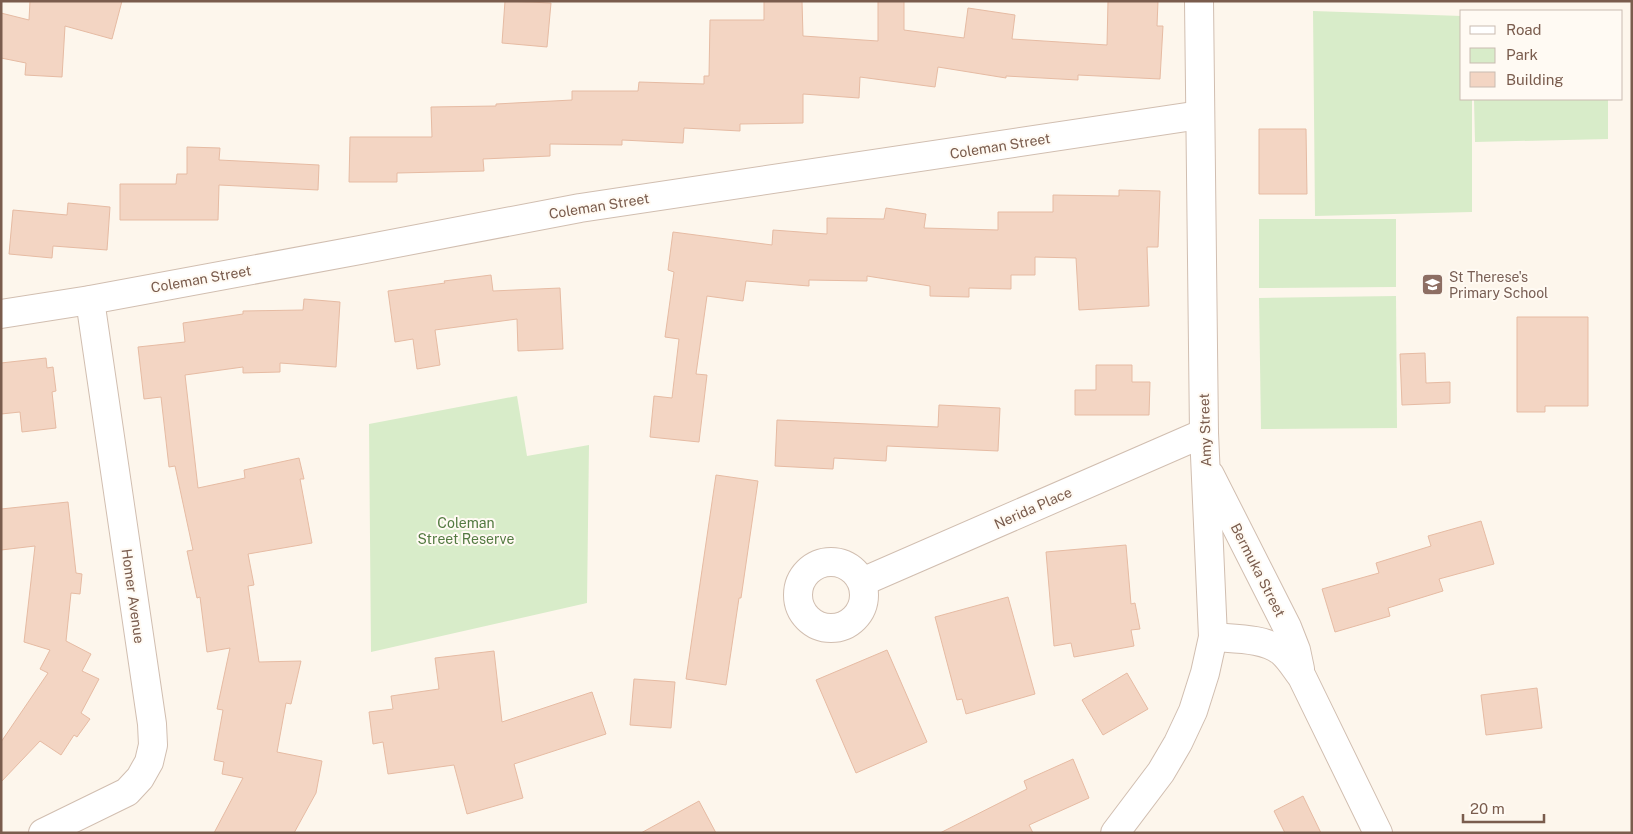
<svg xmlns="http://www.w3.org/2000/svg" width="1633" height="834" font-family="'Public Sans',sans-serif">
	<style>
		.green { fill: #d8ecc9 }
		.building { fill: #f3d5c3; stroke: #e6bba3 }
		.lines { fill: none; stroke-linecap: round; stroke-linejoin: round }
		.minor-casing { stroke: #d1beb0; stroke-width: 30 }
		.minor { stroke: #fff; stroke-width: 28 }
		.labels { text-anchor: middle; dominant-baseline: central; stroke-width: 4; stroke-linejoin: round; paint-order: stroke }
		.street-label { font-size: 14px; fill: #7a5c4d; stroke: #fffaf3 }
		.education-label { font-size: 14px; fill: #785e54; stroke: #fffaf3; text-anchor: start }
		.park-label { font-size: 14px; fill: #537a41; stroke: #fffaf3 }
	</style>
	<rect width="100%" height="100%" fill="#fdf6ec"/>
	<g class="green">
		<polygon points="1313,11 1462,16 1462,99 1472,99 1472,212 1315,216"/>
		<polygon points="1474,99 1608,99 1608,139 1475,142"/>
		<polygon points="1259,219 1396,219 1396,287 1259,288"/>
		<polygon points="1396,296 1397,428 1261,429 1259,298"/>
		<polygon points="517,396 527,456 589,445 587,603 371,652 369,424"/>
	</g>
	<g class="building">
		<polygon points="30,1 122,1 112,39 65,26 62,77 25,75 26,63 1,58 1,13 29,20"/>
		<polygon points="505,1 551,3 547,47 502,43"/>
		<polygon points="764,1 802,1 803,36 878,41 878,1 904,1 904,30 964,38 968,8 1015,15 1012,39 1107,45 1108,1 1158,1 1157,26 1163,26 1160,79 1078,75 1078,80 1006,76 1006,78 938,67 935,87 860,77 859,98 803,94 803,123 740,124 740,131 684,128 683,143 622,140 622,145 550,144 550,156 483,159 484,171 397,173 397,182 349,182 350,137 432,137 431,107 496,106 496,104 572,100 572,91 638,91 639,82 704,84 704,76 709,76 710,20 764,20"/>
		<polygon points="1259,129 1306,129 1307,194 1259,194"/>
		<polygon points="187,147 220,148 219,160 319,165 318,190 219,185 218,220 120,220 120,184 176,184 177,174 187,174"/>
		<polygon points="1119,190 1160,191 1158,247 1147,247 1149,306 1079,310 1076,258 1035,257 1035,275 1011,275 1011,289 969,288 969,297 930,296 930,286 867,276 867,281 809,280 809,286 746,281 743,301 707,296 696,374 707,375 699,442 650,437 654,396 672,398 679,339 665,337 674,272 668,270 673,232 772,245 773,230 827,234 827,218 884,219 886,208 926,214 924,228 998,230 998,212 1053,212 1053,195 1119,196"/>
		<polygon points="68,203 110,207 107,250 53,246 52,258 9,254 13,210 67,215"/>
		<polygon points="491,275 493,291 560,288 563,349 518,351 517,319 435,330 440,365 417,369 413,339 395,342 388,291 445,283 444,281"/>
		<polygon points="304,299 340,302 336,367 280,363 280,372 243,373 243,367 185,375 198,488 245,478 244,470 299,458 304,479 300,479 312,543 248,554 254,585 248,586 259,662 301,661 291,704 286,703 277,752 322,761 316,793 294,833 214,833 243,778 222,774 224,762 214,760 223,710 217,709 230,648 207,652 200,597 197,598 187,551 193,550 175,466 169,467 161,397 144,399 138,347 185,342 183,323 243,314 243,311 303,310"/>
		<polygon points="1517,317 1588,317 1588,406 1545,406 1545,412 1517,412"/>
		<polygon points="1425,353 1426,383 1450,382 1450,403 1402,405 1400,354"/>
		<polygon points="46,358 47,368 53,367 56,391 52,392 56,428 22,432 20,412 1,414 1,363"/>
		<polygon points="1096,365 1132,365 1132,382 1150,382 1149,415 1075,415 1075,390 1096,390"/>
		<polygon points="939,405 1000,408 998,451 887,446 886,461 834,458 833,469 775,466 777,420 938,427"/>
		<polygon points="716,475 758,481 741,598 739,598 726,685 686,679"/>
		<polygon points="68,502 76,573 82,574 80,594 71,593 66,641 91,654 82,671 99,679 81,713 90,719 77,737 74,735 61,755 40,741 1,782 1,742 48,673 40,669 50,650 24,642 35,546 1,550 1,509"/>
		<polygon points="1481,521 1494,564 1439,579 1443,591 1388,608 1390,616 1335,632 1322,589 1379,573 1376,563 1431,546 1428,536"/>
		<polygon points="1126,545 1131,604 1135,603 1140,629 1131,630 1134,646 1074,657 1071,643 1054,646 1046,552"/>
		<polygon points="1008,597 1035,694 966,714 962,699 957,700 935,617"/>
		<polygon points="887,650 927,742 856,773 816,680"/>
		<polygon points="494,651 502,722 592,692 606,734 514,764 523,798 467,814 454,765 388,774 383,742 373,744 369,712 393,709 391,696 439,689 435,658"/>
		<polygon points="1127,673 1148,709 1103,735 1082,700"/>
		<polygon points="634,679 675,682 671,728 630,725"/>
		<polygon points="1537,688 1542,728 1486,735 1481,695"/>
		<polygon points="1073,759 1089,798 1029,825 1033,833 940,833 1027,789 1024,781"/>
		<polygon points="1303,796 1321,833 1285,833 1274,811"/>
		<polygon points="699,801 716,833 641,833"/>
	</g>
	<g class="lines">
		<defs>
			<g id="minor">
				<polyline points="1,314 90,300 360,250 580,208 1200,115"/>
				<polyline points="1210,475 1287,627 1296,650 1300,669"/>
				<circle cx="831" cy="595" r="33"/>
				<polyline points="862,582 1204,433"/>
				<path d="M1213 637C1235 639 1265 638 1282 652 1290 659 1295 668 1302 677L1378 833"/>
				<polyline points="43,833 127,792 140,778 149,762 153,745 152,724 90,300"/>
				<polyline points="1115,833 1161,772 1178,743 1193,711 1205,673 1213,637 1204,433 1199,1"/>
			</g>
		</defs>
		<use href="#minor" class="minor-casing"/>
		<use href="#minor" class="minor"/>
	</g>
	<defs>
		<symbol id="school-square" viewBox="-11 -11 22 22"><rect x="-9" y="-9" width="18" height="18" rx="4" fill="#8d6e63" stroke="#fffaf3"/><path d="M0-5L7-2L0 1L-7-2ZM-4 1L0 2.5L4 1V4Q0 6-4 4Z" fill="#fff"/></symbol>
	</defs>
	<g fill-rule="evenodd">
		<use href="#school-square" x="1420" y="272" width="25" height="25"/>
	</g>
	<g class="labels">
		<g class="street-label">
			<text transform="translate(1000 146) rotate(-9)">Coleman Street</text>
			<text transform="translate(599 206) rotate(-9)">Coleman Street</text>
			<text transform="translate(201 279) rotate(-10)">Coleman Street</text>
			<text transform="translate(1205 430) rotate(-92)">Amy Street</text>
			<text transform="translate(1033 508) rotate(-24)">Nerida Place</text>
			<text transform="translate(1258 570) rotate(63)">Bermuka Street</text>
			<text transform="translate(133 596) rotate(82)">Homer Avenue</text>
		</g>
		<g class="education-label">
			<text x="1449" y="277">St Therese's<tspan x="1449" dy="16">Primary School</tspan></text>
		</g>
		<g class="park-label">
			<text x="466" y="523">Coleman<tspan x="466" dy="16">Street Reserve</tspan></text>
		</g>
	</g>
	<rect width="1633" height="834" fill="none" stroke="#7a5c4d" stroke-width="5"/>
	<rect x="1460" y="10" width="162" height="90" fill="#fffaf3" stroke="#cabbb1"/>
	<rect x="1470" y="26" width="25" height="8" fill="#ffffff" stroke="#cabbb1"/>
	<text x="1506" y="35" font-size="15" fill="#7a5c4d">Road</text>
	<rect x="1470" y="48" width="25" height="15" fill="#d8ecc9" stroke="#cabbb1"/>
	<text x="1506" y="60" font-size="15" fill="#7a5c4d">Park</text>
	<rect x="1470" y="72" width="25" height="15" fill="#f3d5c3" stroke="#cabbb1"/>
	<text x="1506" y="85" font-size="15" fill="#7a5c4d">Building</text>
	<path d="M1463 814v8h81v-8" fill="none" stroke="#7a5c4d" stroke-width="2.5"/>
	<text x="1470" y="814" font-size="15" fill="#7a5c4d" stroke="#fffaf3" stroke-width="4" paint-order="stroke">20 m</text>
</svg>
